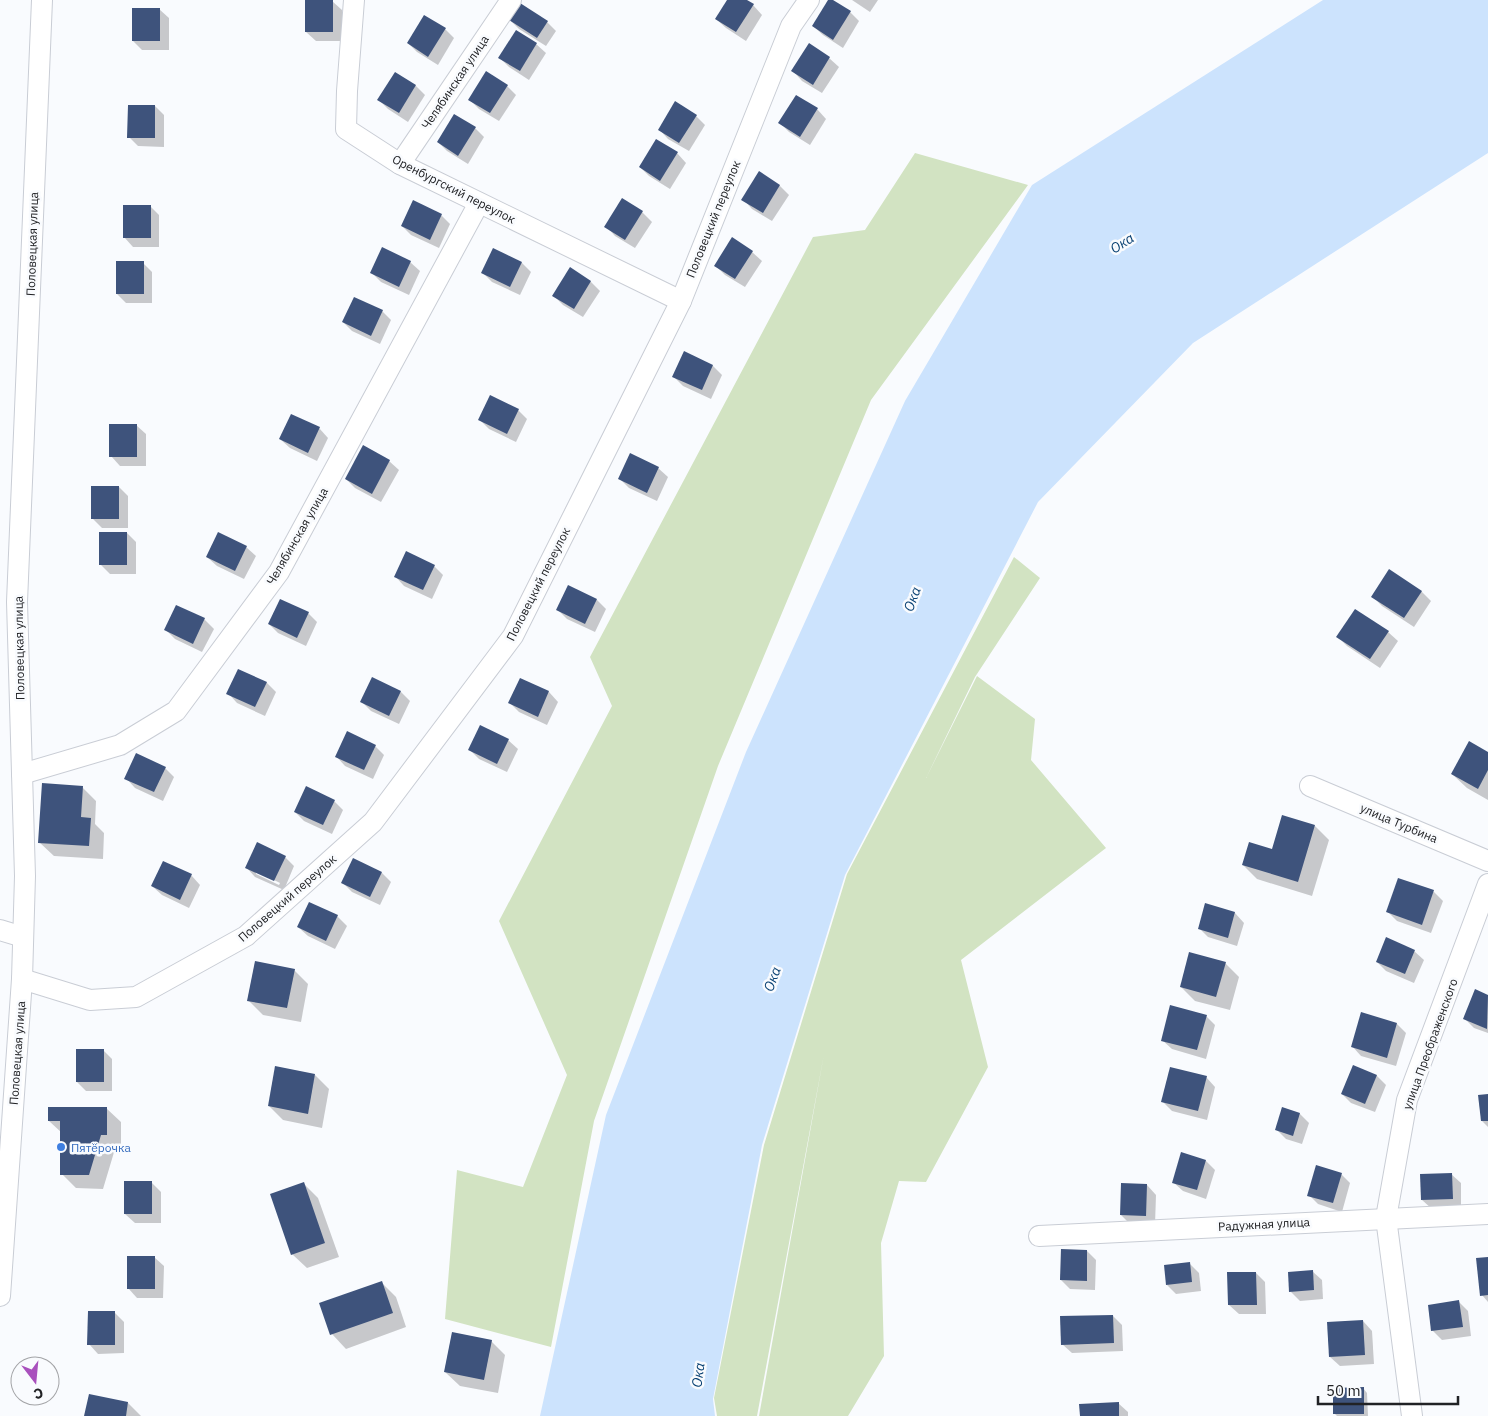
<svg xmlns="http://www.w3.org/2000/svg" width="1488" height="1416" font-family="'IBM Plex Sans',sans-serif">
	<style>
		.green { fill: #d2e3c2 }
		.water { fill: #cce3fd }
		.shadow { fill: #0003; fill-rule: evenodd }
		.building { fill: #3e537c }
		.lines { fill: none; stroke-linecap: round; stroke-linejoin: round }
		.minor-casing { stroke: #c9cdd5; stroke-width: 22 }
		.minor { stroke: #fff; stroke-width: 20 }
		.shop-dot { fill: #3f7fe0; stroke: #f9fbfe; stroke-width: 2 }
		.labels { text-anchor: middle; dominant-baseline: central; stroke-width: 5; stroke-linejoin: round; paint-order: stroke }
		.street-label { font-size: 12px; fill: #212225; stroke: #f9fbfe }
		.shop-label { font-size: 12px; fill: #366cbe; stroke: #f9fbfe; text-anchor: start }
		.water-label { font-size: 14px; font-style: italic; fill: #084173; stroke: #f9fbfe }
	</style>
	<rect width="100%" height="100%" fill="#f9fbfe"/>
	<g class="green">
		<polygon points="915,153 1028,185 871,400 718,766 594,1121 551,1347 445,1319 457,1170 523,1187 567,1075 499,921 612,706 590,657 813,237 865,230"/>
		<polygon points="1014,557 1040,578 975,677 926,778 977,676 1035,719 1031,760 1106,848 961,960 988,1067 926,1182 899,1181 881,1243 884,1356 848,1416 759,1416 824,1054 757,1416 717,1416 714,1398 764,1145 847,874"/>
	</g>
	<polygon class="water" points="1323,0 1488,0 1488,153 1193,343 1038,502 845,875 762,1145 713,1399 715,1416 540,1416 606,1115 746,752 905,401 1032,185"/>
	<g class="shadow">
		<polygon points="728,0 745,0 753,5 762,15 746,41 726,28 716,19"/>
		<polygon points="830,0 850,12 859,21 843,48 823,35 813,26"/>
		<polygon points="852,0 878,0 870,12"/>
		<polygon points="332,1 342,10 342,41 316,41 306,32"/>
		<polygon points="159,9 169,18 169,50 142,50 133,41"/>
		<polygon points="510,20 547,22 556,31 546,46 519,29"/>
		<polygon points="445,29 454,38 438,65 417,52 408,43"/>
		<polygon points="536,44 546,53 529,80 509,67 500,58"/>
		<polygon points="829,58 839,67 822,93 802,81 793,71"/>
		<polygon points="395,73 416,86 425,95 408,122 388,109 379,100"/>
		<polygon points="507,86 516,95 499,121 479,109 470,100"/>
		<polygon points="155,106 164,115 164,147 138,146 129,137"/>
		<polygon points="817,109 826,119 810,145 789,132 780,123"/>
		<polygon points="696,116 705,125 689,151 668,139 659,129"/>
		<polygon points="475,128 484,137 468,164 447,151 438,142"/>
		<polygon points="677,153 686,163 670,189 649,176 640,167"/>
		<polygon points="759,173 780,186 789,195 772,221 752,209 743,199"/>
		<polygon points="622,200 642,212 652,222 635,248 615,236 606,226"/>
		<polygon points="150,206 159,215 159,247 133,247 124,237"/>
		<polygon points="441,215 450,224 439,248 411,235 402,226"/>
		<polygon points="494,250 522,263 531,272 520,295 492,282 483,273"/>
		<polygon points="752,252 762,261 745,287 725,275 716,266"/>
		<polygon points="410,262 420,271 409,295 381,282 372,273"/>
		<polygon points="143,263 152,272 152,303 126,303 117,294"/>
		<polygon points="570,269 591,282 600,291 583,317 563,305 554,296"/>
		<polygon points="382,311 391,320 380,344 352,331 343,322"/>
		<polygon points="685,353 713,366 722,375 711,399 683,386 674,377"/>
		<polygon points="518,410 527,419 516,442 489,429 480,420"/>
		<polygon points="136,425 146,434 146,466 120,466 111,456"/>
		<polygon points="319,428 328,438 317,461 290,448 280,439"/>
		<polygon points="389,461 399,470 381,502 355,488 346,479"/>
		<polygon points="658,468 668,477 657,501 629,488 620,479"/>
		<polygon points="119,487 128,496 128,528 102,528 92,518"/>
		<polygon points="127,533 136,542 136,574 110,574 100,564"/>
		<polygon points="246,547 256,556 244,579 217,566 207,557"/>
		<polygon points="434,566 443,575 432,599 404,586 395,576"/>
		<polygon points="1389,571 1422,592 1431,601 1414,627 1382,606 1372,596"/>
		<polygon points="597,600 606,609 595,632 567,619 558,610"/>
		<polygon points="308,613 317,622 306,646 278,633 269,624"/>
		<polygon points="204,619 214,629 202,652 175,639 166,630"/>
		<polygon points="1388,632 1398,641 1380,668 1347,646 1338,637"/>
		<polygon points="239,670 267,683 276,692 265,716 237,703 228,693"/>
		<polygon points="521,679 549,692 558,702 547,725 519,712 510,703"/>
		<polygon points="401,692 410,701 399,724 371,711 362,702"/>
		<polygon points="508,740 518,749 507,772 479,759 470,750"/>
		<polygon points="375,746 384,755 373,779 345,766 336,756"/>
		<polygon points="1488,753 1488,800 1467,788 1452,774"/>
		<polygon points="165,768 174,777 163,801 135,788 126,778"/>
		<polygon points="82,787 96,801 95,824 104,833 103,859 54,856 39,842"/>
		<polygon points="334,801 343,810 332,834 304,821 295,812"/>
		<polygon points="1315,826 1329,840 1312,896 1257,879 1243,865"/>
		<path d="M285 857 294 866 284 890 255 877 246 867ZM256 871 280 883 279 885 256 874Z"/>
		<polygon points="382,873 391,882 380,905 352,892 343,883"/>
		<polygon points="191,875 200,885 189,908 162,895 152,886"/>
		<polygon points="1399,880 1434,892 1443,901 1431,933 1397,921 1388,912"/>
		<polygon points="310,903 337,916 347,926 335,949 308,936 298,927"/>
		<polygon points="1206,905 1235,913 1244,923 1237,946 1208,937 1199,928"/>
		<polygon points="1414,951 1424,960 1414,983 1386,971 1377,962"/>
		<polygon points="1225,963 1239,977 1230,1010 1195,1001 1181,987"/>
		<polygon points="294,970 308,984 301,1022 263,1015 248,1000"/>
		<polygon points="1476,991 1488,996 1488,1033 1474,1028 1464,1018"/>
		<polygon points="1362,1014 1397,1024 1406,1033 1396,1066 1361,1056 1352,1046"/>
		<polygon points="1206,1016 1215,1025 1206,1059 1172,1049 1162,1040"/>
		<polygon points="103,1050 112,1059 112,1091 86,1091 77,1082"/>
		<polygon points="1353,1066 1377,1076 1386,1085 1375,1112 1351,1103 1342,1094"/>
		<polygon points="315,1075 329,1089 322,1128 283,1120 269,1106"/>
		<polygon points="1206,1077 1215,1087 1207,1120 1172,1111 1162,1101"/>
		<polygon points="1488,1095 1488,1127 1482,1121"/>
		<polygon points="106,1108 121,1122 121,1149 115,1149 103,1189 76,1188 62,1174 62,1133 49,1121"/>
		<polygon points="1283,1108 1300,1114 1309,1123 1302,1144 1286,1139 1276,1129"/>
		<polygon points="1182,1154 1206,1161 1215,1170 1206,1199 1183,1191 1173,1182"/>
		<polygon points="1341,1174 1350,1183 1342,1212 1318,1204 1309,1195"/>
		<polygon points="1451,1174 1461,1183 1461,1208 1432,1209 1422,1200"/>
		<polygon points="151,1182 161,1192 161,1223 135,1223 125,1214"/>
		<polygon points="304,1184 318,1198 339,1257 307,1268 292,1254"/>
		<polygon points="1147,1185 1156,1195 1155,1225 1130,1224 1121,1215"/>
		<polygon points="1087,1251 1096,1260 1095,1290 1070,1289 1061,1280"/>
		<polygon points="154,1257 164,1266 163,1298 137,1298 128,1288"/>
		<polygon points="1488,1258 1488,1302 1482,1295"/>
		<polygon points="1190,1264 1199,1273 1201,1291 1176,1294 1167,1285"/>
		<polygon points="1312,1271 1322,1280 1323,1299 1300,1301 1291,1292"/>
		<polygon points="1256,1273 1265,1282 1266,1314 1239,1314 1229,1305"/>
		<polygon points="382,1283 396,1297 406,1327 346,1349 332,1334"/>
		<polygon points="1459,1302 1468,1311 1471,1336 1442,1340 1432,1330"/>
		<polygon points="115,1313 124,1322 124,1353 98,1354 89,1344"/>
		<polygon points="1113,1316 1122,1325 1123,1351 1072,1353 1062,1344"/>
		<polygon points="1363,1321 1372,1331 1374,1364 1340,1366 1330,1357"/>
		<polygon points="491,1341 505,1355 498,1393 460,1386 445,1372"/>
		<polygon points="1363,1388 1367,1393 1368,1416 1337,1416 1335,1414"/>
		<polygon points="128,1403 141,1416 86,1416"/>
		<polygon points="1118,1403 1128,1412 1128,1416 1081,1416"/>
	</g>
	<g class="building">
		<rect x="305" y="0" width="28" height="32"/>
		<polygon points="727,0 747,0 754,4 736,32 715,19"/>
		<polygon points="828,0 833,0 851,11 833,40 812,26"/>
		<polygon points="520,3 548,21 537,38 509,20"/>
		<rect x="132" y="8" width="28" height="33"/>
		<polygon points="424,15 446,28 428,57 407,43"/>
		<polygon points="516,30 537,43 520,71 498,58"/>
		<polygon points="809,43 830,57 813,85 791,71"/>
		<polygon points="486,71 508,85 490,113 468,100"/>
		<polygon points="395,72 416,85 399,113 377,100"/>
		<polygon points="796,95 818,108 800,137 778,123"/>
		<polygon points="675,101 697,115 679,143 658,130"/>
		<polygon points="128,105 155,105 155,138 127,138"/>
		<polygon points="454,114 476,127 458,156 437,142"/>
		<polygon points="656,139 678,152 660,181 639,167"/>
		<polygon points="759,171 780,185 763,213 741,200"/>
		<polygon points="622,198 643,211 625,240 604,227"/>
		<polygon points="413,200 442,214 430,240 401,226"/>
		<rect x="123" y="205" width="28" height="33"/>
		<polygon points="732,237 753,251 735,279 714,266"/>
		<polygon points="382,247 411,261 399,287 370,273"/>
		<polygon points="493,248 522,262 510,287 481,273"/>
		<rect x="116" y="261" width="28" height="33"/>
		<polygon points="570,267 591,281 574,309 552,296"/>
		<polygon points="354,297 383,310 371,336 342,322"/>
		<polygon points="684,351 713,365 702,390 672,377"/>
		<polygon points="490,395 519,409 507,434 478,420"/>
		<polygon points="291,414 320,427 308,453 279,439"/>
		<rect x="109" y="424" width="28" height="33"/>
		<polygon points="363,445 390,460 372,494 345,479"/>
		<polygon points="630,453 659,467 647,493 618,479"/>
		<rect x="91" y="486" width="28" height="33"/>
		<rect x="99" y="532" width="28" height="33"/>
		<polygon points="218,532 247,546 235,571 206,557"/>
		<polygon points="406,551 435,565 423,590 394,577"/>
		<polygon points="1389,569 1422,591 1404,618 1371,597"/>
		<polygon points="568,585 597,599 585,624 556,610"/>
		<polygon points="280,599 309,612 297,638 268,624"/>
		<polygon points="176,605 205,618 193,644 164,630"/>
		<polygon points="1355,609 1389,631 1370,659 1336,637"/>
		<polygon points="238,669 267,682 255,707 226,694"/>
		<polygon points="372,677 401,691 389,716 360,702"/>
		<polygon points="520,678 549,691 538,717 508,703"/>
		<polygon points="480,725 509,739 497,764 468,750"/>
		<polygon points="347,731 376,745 364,770 335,757"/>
		<polygon points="1469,741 1488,752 1488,770 1478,789 1451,774"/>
		<polygon points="136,753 166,767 154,792 124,779"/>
		<polygon points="42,783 83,786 81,817 91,818 89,846 38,843"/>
		<polygon points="306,786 335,800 323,825 294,812"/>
		<polygon points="1282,815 1315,825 1298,882 1242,865 1249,842 1272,849"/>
		<polygon points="257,842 286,856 274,881 245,868"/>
		<polygon points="353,858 382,872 370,897 341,883"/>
		<polygon points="163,861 192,874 180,900 151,886"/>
		<polygon points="1398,878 1434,890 1422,925 1386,912"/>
		<polygon points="309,902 338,915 326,941 297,927"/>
		<polygon points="1205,903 1235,912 1228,938 1198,929"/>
		<polygon points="1386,937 1415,950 1405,974 1376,962"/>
		<polygon points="1189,952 1226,962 1216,997 1180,987"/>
		<polygon points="255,961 295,969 287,1008 247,1001"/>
		<polygon points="1475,989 1488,995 1487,1029 1463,1019"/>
		<polygon points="1170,1005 1207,1015 1197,1050 1161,1041"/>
		<polygon points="1361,1012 1397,1023 1387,1058 1351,1047"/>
		<rect x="76" y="1049" width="28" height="33"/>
		<polygon points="1353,1065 1377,1075 1365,1104 1341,1094"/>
		<polygon points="275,1066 315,1074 308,1114 268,1106"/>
		<polygon points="1170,1067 1207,1076 1198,1111 1161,1102"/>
		<polygon points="1488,1094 1488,1121 1481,1121 1478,1095"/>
		<polygon points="48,1107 107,1107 107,1135 101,1135 89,1175 60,1175 60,1121 48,1121"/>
		<polygon points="1282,1107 1300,1113 1293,1136 1275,1130"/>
		<polygon points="1181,1152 1206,1160 1197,1190 1172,1183"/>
		<polygon points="1316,1165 1342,1173 1333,1203 1307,1196"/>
		<polygon points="1452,1173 1453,1199 1421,1200 1420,1174"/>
		<rect x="124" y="1181" width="28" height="33"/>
		<polygon points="304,1182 325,1243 291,1255 270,1194"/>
		<polygon points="1121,1183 1147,1184 1146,1216 1120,1215"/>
		<polygon points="1061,1249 1087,1250 1087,1281 1060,1280"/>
		<rect x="127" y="1256" width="28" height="33"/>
		<polygon points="1488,1257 1488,1295 1480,1296 1476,1258"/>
		<polygon points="1190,1262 1192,1282 1166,1285 1164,1265"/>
		<polygon points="1313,1270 1314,1290 1289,1292 1288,1272"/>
		<polygon points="1227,1272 1256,1272 1257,1305 1228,1305"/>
		<polygon points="382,1281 393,1313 330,1335 319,1303"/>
		<polygon points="1459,1300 1463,1327 1431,1331 1428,1305"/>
		<polygon points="88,1311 115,1311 115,1345 87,1345"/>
		<polygon points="1113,1315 1114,1343 1061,1345 1060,1316"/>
		<polygon points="1363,1320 1365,1355 1329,1357 1327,1322"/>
		<polygon points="452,1332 492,1340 484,1380 444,1372"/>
		<polygon points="1364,1387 1364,1414 1333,1414 1333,1388"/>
		<polygon points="89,1394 128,1402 126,1416 84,1416"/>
		<polygon points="1119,1402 1119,1416 1080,1416 1079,1404"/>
	</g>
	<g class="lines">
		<defs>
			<g id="minor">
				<polyline points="354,0 347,91 346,129 400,164 681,301"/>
				<polyline points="400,164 511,0"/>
				<polyline points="22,774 120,745 176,711 279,572 479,203"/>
				<polyline points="1310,786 1488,861"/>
				<polyline points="0,930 23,937"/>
				<polyline points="22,979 90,1000 136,997 246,936 373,822 513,636 681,301 791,26 809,0"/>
				<polyline points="1039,1236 1488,1214"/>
				<polyline points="0,1296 22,979 25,876 17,602 42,0"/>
				<polyline points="1412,1416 1386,1218 1407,1100 1488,884"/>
			</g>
		</defs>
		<use href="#minor" class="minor-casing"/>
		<use href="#minor" class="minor"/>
	</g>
	<circle class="shop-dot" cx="61" cy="1147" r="5"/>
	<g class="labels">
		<g class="street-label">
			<text transform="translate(455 82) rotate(-56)">Челябинская улица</text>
			<text transform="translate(454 189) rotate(27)">Оренбургский переулок</text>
			<text transform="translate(713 219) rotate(-68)">Половецкий переулок</text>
			<text transform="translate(32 244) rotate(-88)">Половецкая улица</text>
			<text transform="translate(297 536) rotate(-60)">Челябинская улица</text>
			<text transform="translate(538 584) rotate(-63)">Половецкий переулок</text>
			<text transform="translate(19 648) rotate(-91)">Половецкая улица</text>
			<text transform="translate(1399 823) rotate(23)">улица Турбина</text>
			<text transform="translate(287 898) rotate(-41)">Половецкий переулок</text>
			<text transform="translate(1430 1044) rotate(-70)">улица Преображенского</text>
			<text transform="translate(17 1053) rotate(-86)">Половецкая улица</text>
			<text transform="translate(1264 1224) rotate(-3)">Радужная улица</text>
		</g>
		<g class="shop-label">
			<text x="71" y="1147">Пятёрочка</text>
		</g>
		<g class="water-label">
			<text transform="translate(1122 243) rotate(-33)">Ока</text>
			<text transform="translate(912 599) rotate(-70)">Ока</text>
			<text transform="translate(772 979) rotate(-70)">Ока</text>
			<text transform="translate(698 1375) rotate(-82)">Ока</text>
		</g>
	</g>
	<g transform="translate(35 1381) rotate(164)"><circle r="24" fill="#f9fbfe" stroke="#a3a4a7"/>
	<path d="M0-4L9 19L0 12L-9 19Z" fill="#a950bd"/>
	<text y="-8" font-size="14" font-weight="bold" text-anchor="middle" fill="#212225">С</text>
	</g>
	<path d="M1318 1396v8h140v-8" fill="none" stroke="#212225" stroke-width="2.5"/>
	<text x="1326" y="1396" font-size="15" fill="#212225" stroke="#f9fbfe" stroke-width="4" paint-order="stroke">50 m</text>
</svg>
